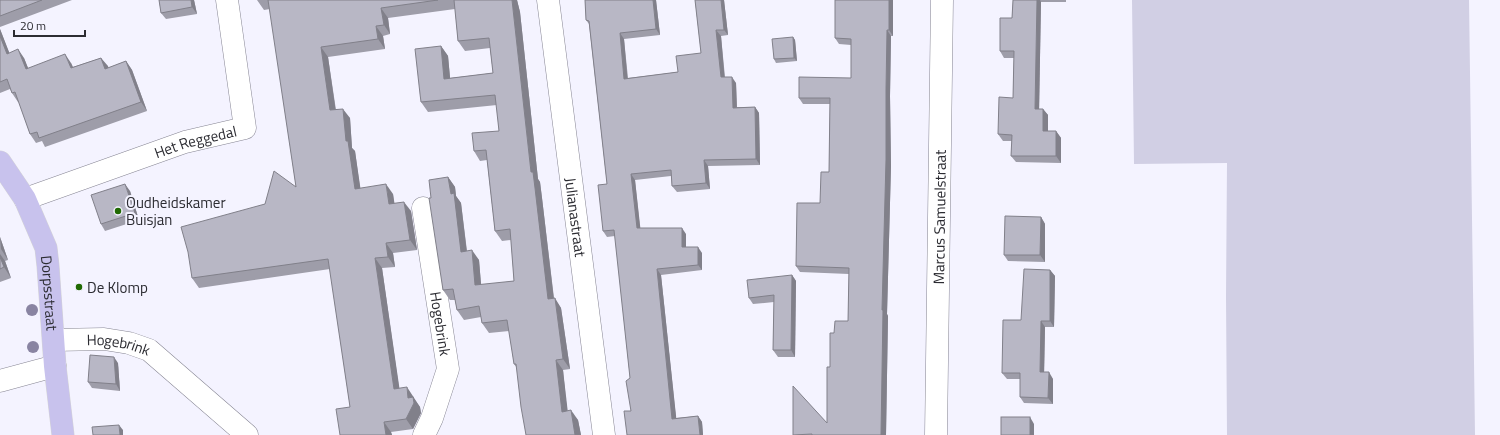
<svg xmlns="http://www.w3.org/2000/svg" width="1500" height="435" font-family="'Titillium Web',sans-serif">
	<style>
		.green { fill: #d1cfe4 }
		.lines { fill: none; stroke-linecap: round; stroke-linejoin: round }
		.minor-casing { stroke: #868593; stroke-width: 23 }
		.major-casing { stroke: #d5d5d6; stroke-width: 23 }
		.minor { stroke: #fff; stroke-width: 22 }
		.major { stroke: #c8c2ed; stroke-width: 22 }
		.tree { fill: #8984a2 }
		.wall { fill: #9e9da9 }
		.shaded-wall { fill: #81808a }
		.building { fill: #b8b7c5; stroke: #81808a }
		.poi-dot { fill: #206903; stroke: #f4f3ff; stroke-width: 1.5 }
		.labels { text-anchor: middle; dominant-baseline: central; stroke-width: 4; stroke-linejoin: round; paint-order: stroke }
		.street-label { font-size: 15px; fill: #2c2c32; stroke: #f4f3ff }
		.poi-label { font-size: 15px; fill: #2c2c32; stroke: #f4f3ff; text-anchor: start }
	</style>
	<rect width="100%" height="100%" fill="#f4f3ff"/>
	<polygon class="green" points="1132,0 1469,0 1475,435 1227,435 1226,297 1227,163 1134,164"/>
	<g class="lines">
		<defs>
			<g id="minor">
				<path id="s1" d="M548 0 604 435"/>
				<path id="s2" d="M25 199 185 142 245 128 227 0"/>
				<path id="s3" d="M423 208 448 369 432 418 424 435"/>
				<path id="s4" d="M54 340 104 339 129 343 149 350 247 435"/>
				<polyline points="0,381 55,366"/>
				<path id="s5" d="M936 435 942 0"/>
			</g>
			<g id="major">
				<path id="s6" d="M0 162 25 199 46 248 48 266 55 366 63 435"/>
			</g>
		</defs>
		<use href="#minor" class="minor-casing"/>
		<use href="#major" class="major-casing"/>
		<use href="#minor" class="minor"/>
		<use href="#major" class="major"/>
	</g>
	<g class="tree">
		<circle cx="32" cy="310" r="6"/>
		<circle cx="33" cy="347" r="6"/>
	</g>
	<g class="wall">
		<polygon points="0,0 72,0 0,27"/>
		<polygon points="159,0 194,0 197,14 166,19 161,13"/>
		<polygon points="257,0 517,0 520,12 538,179 540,182 542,198 554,298 561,308 570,369 563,370 567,411 578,420 581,435 526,435 517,368 514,364 509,331 489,333 482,323 481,317 464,320 457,310 455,300 450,300 443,290 431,198 448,177 455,187 456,196 461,203 467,251 479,260 481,285 514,281 511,240 502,241 495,231 487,160 480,161 474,151 499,131 497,105 428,112 421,102 441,46 448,56 450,78 493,73 490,48 465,51 458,41 455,9 388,18 390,34 383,36 385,49 328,57 336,110 350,118 352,148 355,151 360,188 393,194 394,203 411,211 417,250 393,253 395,267 382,268 399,388 414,397 414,399 420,407 421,413 413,429 391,432 392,435 340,435 350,407 330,269 199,288 192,278 265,204 296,187 270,9 264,10"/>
		<polygon points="585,0 656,0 660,35 624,39 628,78 678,72 701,53 695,0 724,0 728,35 721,36 725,77 736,83 737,107 755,107 759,113 760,165 708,166 710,189 677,192 672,186 671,176 635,180 640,228 686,234 686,247 702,253 702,270 661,275 676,418 698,416 702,422 703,435 631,411 630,378 615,236 607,237 603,231 607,184 589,24 586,20"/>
		<polygon points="835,0 893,0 893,36 891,36 890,96 891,166 887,314 888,316 886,435 793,435 827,423 830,367 834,333 848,321 849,274 800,272 796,266 820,203 829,172 830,104 803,104 799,98 851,78 851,45 839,44 835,38"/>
		<polygon points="1013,0 1066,0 1066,2 1041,2 1039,109 1043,109 1048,115 1048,131 1056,131 1061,138 1061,163 1016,162 1011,156 1012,141 1003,141 998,134 1013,98 1014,58 1004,58 1000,51 1012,18"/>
		<polygon points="0,29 9,53 24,58 28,68 71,63 73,67 101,58 108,68 126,61 132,70 147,111 45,147 42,141 36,143 30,134 19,102 18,102 12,93 10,89 0,93"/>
		<polygon points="793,37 795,40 797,61 776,63 774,59"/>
		<polygon points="130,191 139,220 105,231 101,224"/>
		<polygon points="1041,217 1045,224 1045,262 1008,261 1004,255"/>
		<polygon points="0,237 8,260 5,261 11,278 0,282"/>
		<polygon points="1050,270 1055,276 1054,327 1045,327 1044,372 1053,379 1053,404 1024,403 1020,397 1020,379 1007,379 1002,373 1021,320"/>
		<polygon points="792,275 796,281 795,357 778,357 773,350 774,302 753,304 749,298"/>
		<polygon points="118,363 120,391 92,388 88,382"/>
	</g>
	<g class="shaded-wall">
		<polygon points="191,0 194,0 197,14 192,7"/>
		<polygon points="512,0 517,0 520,12 538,179 540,182 542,198 555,309 548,299 531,172"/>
		<polygon points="653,0 656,0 660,35 656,29"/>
		<polygon points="721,0 724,0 728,35 724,30"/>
		<polygon points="889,0 893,0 893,36 889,30"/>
		<polygon points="1037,0 1040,0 1041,2 1039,115 1035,109"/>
		<polygon points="381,8 388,18 390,34 384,25"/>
		<polygon points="376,26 383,36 385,49 378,39"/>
		<polygon points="0,29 13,62 7,54 0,36"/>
		<polygon points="716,30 721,36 725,83 721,77"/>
		<polygon points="887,30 891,36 890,96 891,166 887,314 888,316 886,435 881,435 882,310"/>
		<polygon points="620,33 624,39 628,85 624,79"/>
		<polygon points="793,37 795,40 797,61 794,58"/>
		<polygon points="441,46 448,56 451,88 444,79"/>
		<polygon points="321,47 328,57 337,120 330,110"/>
		<polygon points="18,49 24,58 32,78 26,69"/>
		<polygon points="65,54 71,63 77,77 71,68"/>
		<polygon points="101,58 108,66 111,77 105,69"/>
		<polygon points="126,61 132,70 147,111 141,102"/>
		<polygon points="732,77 736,83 737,113 733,108"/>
		<polygon points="755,107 759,113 760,165 756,159"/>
		<polygon points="343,109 350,118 352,148 355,151 362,199 355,189 346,141"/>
		<polygon points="1043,109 1048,115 1048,137 1043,131"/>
		<polygon points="1056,131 1061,138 1061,163 1056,156"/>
		<polygon points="704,160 708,166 710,189 706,183"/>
		<polygon points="631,174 635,180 641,234 637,228"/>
		<polygon points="448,177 455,187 456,196 461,203 468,262 461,252"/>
		<polygon points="125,184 130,191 139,220 135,213"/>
		<polygon points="386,184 393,194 396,213 389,204"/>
		<polygon points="404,202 411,211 417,250 410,240"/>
		<polygon points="1041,217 1045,224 1045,262 1040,255"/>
		<polygon points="682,228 686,234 686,253 682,247"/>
		<polygon points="0,237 8,260 1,249"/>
		<polygon points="386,243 393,253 395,267 388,257"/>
		<polygon points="698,247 702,253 702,270 698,265"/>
		<polygon points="472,250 479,260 482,295 475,285"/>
		<polygon points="0,254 5,261 11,278 4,267 0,257"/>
		<polygon points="375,258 382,268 401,399 394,389"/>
		<polygon points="657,269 661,275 677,425 672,419"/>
		<polygon points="1050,270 1055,276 1054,327 1050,321"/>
		<polygon points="792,275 796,281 795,357 791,350"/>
		<polygon points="555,298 561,308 570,369 563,359"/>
		<polygon points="1041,321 1045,327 1044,378 1040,372"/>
		<polygon points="114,357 118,363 120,391 116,384"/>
		<polygon points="556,360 563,370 569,422 562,412"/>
		<polygon points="1049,372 1053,379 1053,404 1048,398"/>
		<polygon points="407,387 420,407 421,413 413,429 406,419 408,398"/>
		<polygon points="571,410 578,420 581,435 575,435"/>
		<polygon points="698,416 702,422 703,435 700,435"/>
		<polygon points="1030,417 1034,424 1034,435 1030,435"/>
		<polygon points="384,422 391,432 392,435 386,435"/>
		<polygon points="119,425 123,430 123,435 120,435"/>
	</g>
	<g class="building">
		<polygon points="0,0 42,0 0,16"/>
		<polygon points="159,0 191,0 192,7 161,13"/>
		<polygon points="268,0 438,0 381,8 384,25 376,26 378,39 321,47 330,110 343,109 346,141 348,141 355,189 386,184 389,204 404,202 410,240 386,243 388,257 375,258 394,389 407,387 408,398 413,397 414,403 406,419 384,422 386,435 340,435 336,409 350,407 328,259 192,278 188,252 181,227 265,204 274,171 296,187"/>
		<polygon points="454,0 512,0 531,172 533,172 535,188 548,299 555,298 563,359 556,360 562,412 571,410 575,435 526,435 521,407 516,364 514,364 507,320 482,323 479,306 457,310 453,289 443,290 429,198 431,198 429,180 448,177 451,194 454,193 461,252 472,250 475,285 514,281 510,229 495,231 486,150 474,151 472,133 499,131 495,95 421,102 420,94 415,49 441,46 444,79 493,73 489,38 458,41"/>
		<polygon points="585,0 653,0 656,29 620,33 624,79 678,72 676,56 701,53 695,0 721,0 724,30 716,30 721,77 732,77 733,108 755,107 756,159 704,160 706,183 672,186 671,170 631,174 637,228 682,228 682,247 698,247 698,265 657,269 672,419 698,416 700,435 627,435 624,411 631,411 626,381 630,378 614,230 603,231 598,185 607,184 589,21 586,20"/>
		<polygon points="835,0 889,0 889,30 887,30 886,90 886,160 882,310 883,310 881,435 812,435 812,434 793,435 793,386 827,423 827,367 830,367 830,333 834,333 835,321 848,321 849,268 796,266 797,203 820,203 821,172 829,172 830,98 799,98 799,77 851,78 851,39 835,38"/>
		<polygon points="1013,0 1037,0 1035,109 1043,109 1043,131 1056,131 1056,156 1011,156 1012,135 998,134 999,97 1013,98 1014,51 1000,51 1000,18 1012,18"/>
		<polygon points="0,36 7,54 18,49 26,69 65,54 71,68 101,58 105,69 126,61 141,102 39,138 37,132 30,134 15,92 12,93 7,79 0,82"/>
		<polygon points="793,37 794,58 774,59 772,39"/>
		<polygon points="125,184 135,213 101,224 91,195"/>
		<polygon points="1005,216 1041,217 1040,255 1004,255"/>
		<polygon points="0,257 4,267 0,269"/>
		<polygon points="1024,269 1050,270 1050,321 1041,321 1040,372 1049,372 1048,398 1020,397 1020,373 1002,373 1003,320 1021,320"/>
		<polygon points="792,275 791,350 773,350 774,295 749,298 747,280"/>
		<polygon points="90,355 114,357 116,384 88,382"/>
		<rect x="1001" y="417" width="29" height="18"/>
		<polygon points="119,425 120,435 93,435 92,427"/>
	</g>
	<g class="poi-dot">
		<circle cx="118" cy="211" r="4"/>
		<circle cx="79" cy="287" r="4"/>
	</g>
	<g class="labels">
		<g class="street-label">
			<text stroke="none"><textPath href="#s2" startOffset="180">Het Reggedal</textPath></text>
			<text stroke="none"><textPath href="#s1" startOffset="219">Julianastraat</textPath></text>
			<text stroke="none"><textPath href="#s5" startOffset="218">Marcus Samuelstraat</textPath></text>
			<text stroke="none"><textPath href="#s6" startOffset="143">Dorpsstraat</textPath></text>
			<text stroke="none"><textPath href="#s3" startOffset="117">Hogebrink</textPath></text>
			<text stroke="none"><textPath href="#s4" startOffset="65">Hogebrink</textPath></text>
		</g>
		<g class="poi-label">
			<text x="126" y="202">Oudheidskamer<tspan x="126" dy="17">Buisjan</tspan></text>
			<text x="87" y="287">De Klomp</text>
		</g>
	</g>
	<path d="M14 30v6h71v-6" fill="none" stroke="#2c2c32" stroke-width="2"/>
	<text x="20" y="30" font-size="12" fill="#2c2c32" stroke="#f4f3ff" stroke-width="3" paint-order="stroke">20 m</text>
</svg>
